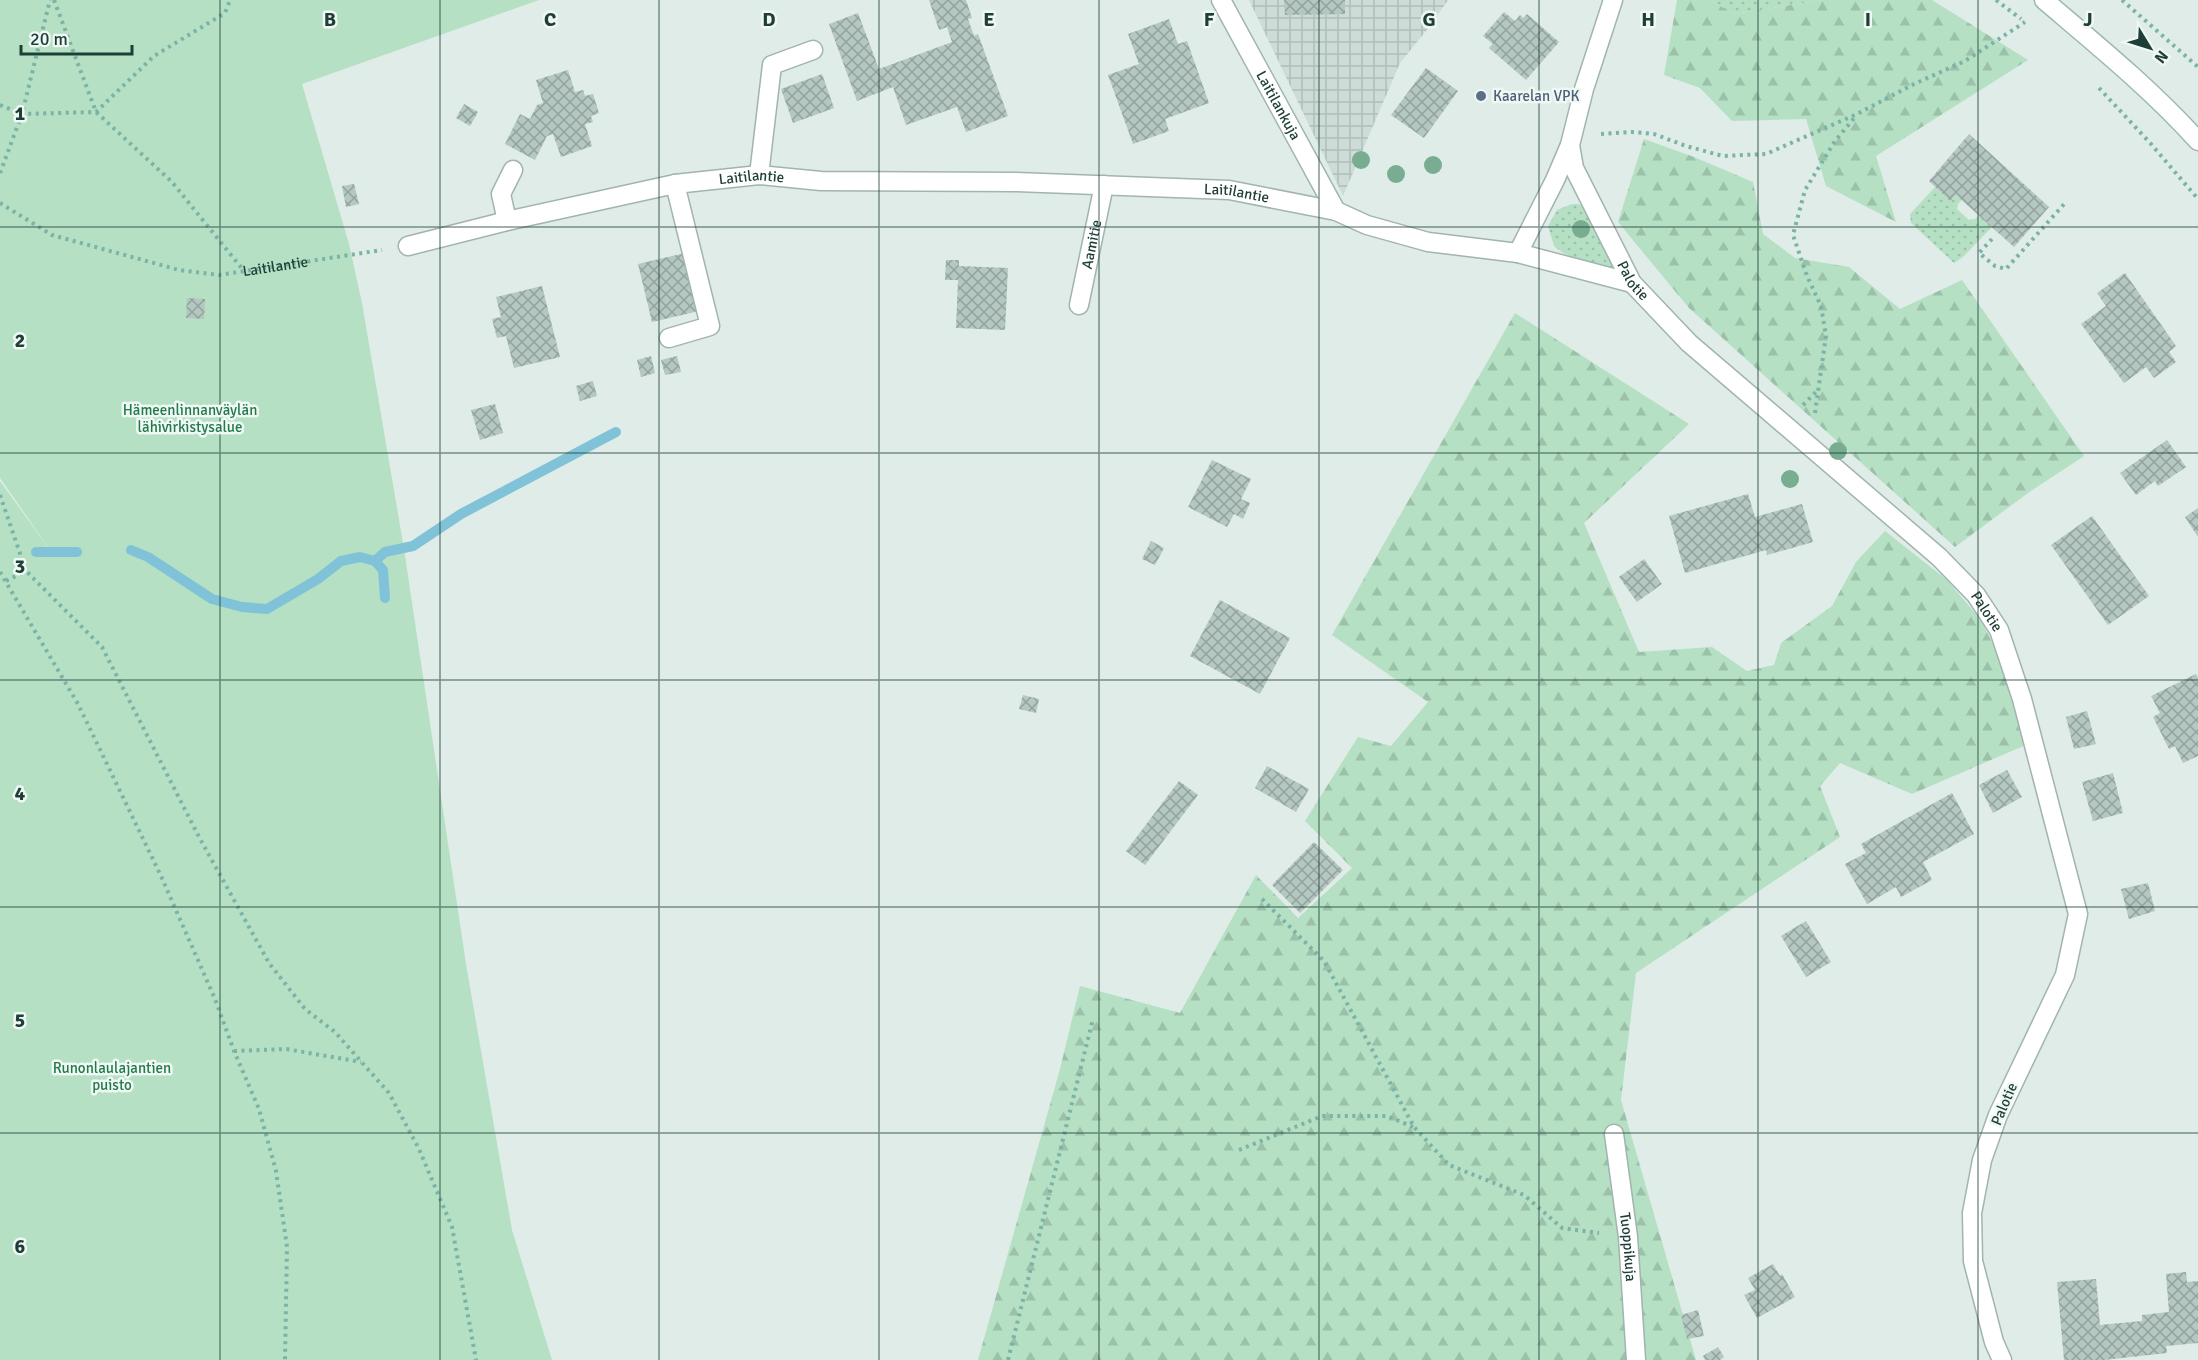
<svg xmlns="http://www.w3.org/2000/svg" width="2198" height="1360" font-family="Signika,sans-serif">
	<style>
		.industrial { fill: url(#industrial-grid) }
		.grass { fill: url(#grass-dots) }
		.forest { fill: url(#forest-firs) }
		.park { fill: #b5e0c4 }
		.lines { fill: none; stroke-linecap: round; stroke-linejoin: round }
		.stream { stroke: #80c3d8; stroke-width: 10 }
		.building { fill: url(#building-cross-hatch) }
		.lane-casing { stroke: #a1b4af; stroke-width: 21 }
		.street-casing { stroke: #a1b4af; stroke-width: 21 }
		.secondary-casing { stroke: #9cb9b1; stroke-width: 21 }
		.path { stroke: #7bb3a6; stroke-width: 4; stroke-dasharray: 3 4.5; stroke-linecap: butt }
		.lane { stroke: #fff; stroke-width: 18 }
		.street { stroke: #fff; stroke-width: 18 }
		.secondary { stroke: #fff; stroke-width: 18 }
		.tree { fill: #78ad91 }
		.grid { fill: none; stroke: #1e3e37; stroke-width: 1.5; stroke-opacity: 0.55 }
		.service-dot { fill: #5c6f8a; stroke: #eff8f4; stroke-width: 2 }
		.labels { text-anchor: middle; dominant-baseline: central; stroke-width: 5; stroke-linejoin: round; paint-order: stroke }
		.service-label { font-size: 15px; fill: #4e5e75; stroke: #eff8f4; text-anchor: start }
		.street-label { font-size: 15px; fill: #1e3e37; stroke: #eff8f4 }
		.park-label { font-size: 15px; fill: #24794b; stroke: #eff8f4 }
		.grid-label { font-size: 20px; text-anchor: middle; font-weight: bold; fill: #1e3e37; stroke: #eff8f4; stroke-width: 5; stroke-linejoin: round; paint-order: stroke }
	</style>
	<defs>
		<pattern id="industrial-grid" width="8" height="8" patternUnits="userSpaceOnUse" patternTransform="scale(1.5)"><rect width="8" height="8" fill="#cddcd6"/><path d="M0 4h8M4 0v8" fill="none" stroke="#b0beb8"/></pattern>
		<pattern id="grass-dots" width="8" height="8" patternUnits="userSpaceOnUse" patternTransform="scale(1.5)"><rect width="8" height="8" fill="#b5e0c4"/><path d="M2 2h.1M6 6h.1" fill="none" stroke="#9bc1a9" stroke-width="1.8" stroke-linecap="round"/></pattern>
		<pattern id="forest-firs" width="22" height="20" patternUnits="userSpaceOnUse" patternTransform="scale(1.5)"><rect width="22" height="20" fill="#b5e0c4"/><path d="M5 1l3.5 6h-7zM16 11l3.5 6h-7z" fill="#9bc1a9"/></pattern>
		<pattern id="building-cross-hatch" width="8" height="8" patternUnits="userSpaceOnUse" patternTransform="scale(1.5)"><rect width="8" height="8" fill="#b4c7c0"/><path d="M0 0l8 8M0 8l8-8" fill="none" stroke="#92a39d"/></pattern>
	</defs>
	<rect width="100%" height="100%" fill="#dfece7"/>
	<polygon class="industrial" points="1249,0 1448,0 1430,26 1400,63 1343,196"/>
	<g class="grass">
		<polygon points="1710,0 1823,0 1734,14"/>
		<polygon points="1935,187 1950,201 1956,195 1962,200 1958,204 1957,209 1969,220 1975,219 1979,215 1992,227 1963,257 1954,263 1911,223 1910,214"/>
		<polygon points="1572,204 1579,204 1584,208 1615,271 1605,273 1563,253 1554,246 1548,226 1557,210"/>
	</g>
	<g class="forest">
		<polygon points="1677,0 1710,0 1734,14 1823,0 1932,0 2028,60 1876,156 1896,222 1826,186 1806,119 1732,121 1700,88 1664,75"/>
		<polygon points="1644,139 1694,157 1753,182 1763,234 1795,258 1849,267 1900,309 1962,280 2084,456 2028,493 1955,547 1689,308 1618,222"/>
		<polygon points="1515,313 1689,424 1584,523 1639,652 1712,647 1747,671 1774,665 1781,643 1832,606 1856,562 1885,531 1947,580 1981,620 2014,687 2028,744 1912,794 1840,763 1820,786 1840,837 1636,973 1621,1100 1696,1360 978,1360 1060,1069 1080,986 1180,1013 1256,875 1298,918 1352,868 1305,821 1358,737 1391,746 1428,702 1332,635"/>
	</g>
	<polygon class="park" points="0,0 539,0 302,84 349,244 362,303 404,549 466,964 512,1230 552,1360 0,1360 0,481 55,557 0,478"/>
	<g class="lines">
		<g class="stream">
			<polyline points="131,550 148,557 212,599 242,607 267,609 318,579 341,561 360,557 375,561 383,570 385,598"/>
			<polyline points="36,552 77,552"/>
			<polyline points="375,561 385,552 413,546 461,514 616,432"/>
		</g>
	</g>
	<g class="building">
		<polygon points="929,0 966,0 972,18 968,19 974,36 978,34 1008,116 966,132 957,107 906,125 893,87 857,101 829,24 858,13 879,69 952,42 947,27 939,30"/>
		<polygon points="1284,0 1345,0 1345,14 1285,15"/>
		<polygon points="1504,12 1515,21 1520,15 1523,18 1527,14 1559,42 1526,80 1489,48 1493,44 1483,36"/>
		<polygon points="1169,19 1178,44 1187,41 1209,103 1165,119 1169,131 1133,144 1108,75 1139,64 1128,34"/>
		<polygon points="1426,68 1458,91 1424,138 1391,115"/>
		<polygon points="568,70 575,92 583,90 585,96 593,94 599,113 591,116 593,122 585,124 592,146 561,157 553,134 547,136 535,160 505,144 520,114 530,119 537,105 543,103 536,80"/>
		<polygon points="822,74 834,108 793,123 781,89"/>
		<polygon points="464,104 478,112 470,126 456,118"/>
		<polygon points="1969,134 2049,207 2014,247 1956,195 1950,201 1929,181"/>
		<polygon points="354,184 359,204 346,207 342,186"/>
		<polygon points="685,253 699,311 652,322 638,264"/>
		<polygon points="946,260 959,260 959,266 1008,268 1005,330 956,328 958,280 945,280"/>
		<polygon points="2125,273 2176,346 2169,352 2176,362 2154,378 2146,367 2124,383 2081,324 2106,306 2097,293"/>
		<polygon points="542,286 560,357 514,368 506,336 497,338 492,319 501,317 496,297"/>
		<polygon points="187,298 205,299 204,319 186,318"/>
		<polygon points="651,356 655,373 641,377 637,360"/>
		<polygon points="677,356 681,372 665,375 661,360"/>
		<polygon points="593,381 597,396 580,401 576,386"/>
		<polygon points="495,404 503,433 480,440 471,410"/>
		<polygon points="2167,440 2186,467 2158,486 2155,481 2136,495 2120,473"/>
		<polygon points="1212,460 1251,479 1241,499 1250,503 1243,519 1234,514 1227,527 1188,507"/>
		<polygon points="1748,494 1755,517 1802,504 1813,542 1767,555 1766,550 1685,573 1669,516"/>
		<polygon points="2198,508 2198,537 2185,517"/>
		<polygon points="2092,516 2149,596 2108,625 2051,545"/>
		<polygon points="1151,541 1164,548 1155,565 1142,559"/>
		<polygon points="1644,559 1662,584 1637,602 1619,577"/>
		<polygon points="1220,600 1290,638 1260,694 1190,656"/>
		<polygon points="2196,674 2198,678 2198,756 2183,763 2175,746 2169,749 2153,717 2160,713 2151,696"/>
		<polygon points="1023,695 1039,699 1036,713 1019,709"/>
		<polygon points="2087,711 2096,744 2074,749 2066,717"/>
		<polygon points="1267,766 1309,789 1296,812 1255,788"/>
		<polygon points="2007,770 2022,797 1993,813 1979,785"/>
		<polygon points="2113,773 2123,813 2093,821 2082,782"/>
		<polygon points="1179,781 1198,795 1145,865 1126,851"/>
		<polygon points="1952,793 1974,834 1923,862 1932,880 1901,897 1896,887 1867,904 1845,864 1866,853 1861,844"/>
		<polygon points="1314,842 1343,870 1300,913 1272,885"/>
		<polygon points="2148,883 2155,911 2129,919 2121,889"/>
		<polygon points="1806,921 1831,962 1806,977 1781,936"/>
		<polygon points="1773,1264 1780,1276 1782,1274 1795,1297 1757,1318 1744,1295 1755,1290 1748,1278"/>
		<polygon points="2186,1272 2187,1282 2198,1281 2198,1343 2166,1346 2167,1353 2104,1360 2064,1360 2057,1282 2096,1279 2100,1325 2142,1321 2142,1315 2169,1312 2166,1274"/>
		<polygon points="1698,1310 1704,1336 1687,1339 1681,1315"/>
		<polygon points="1718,1347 1724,1357 1720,1360 1705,1360 1703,1356"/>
	</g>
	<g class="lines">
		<defs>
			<g id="lane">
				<polyline points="759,175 772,65 813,50"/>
				<polyline points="507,221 501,194 513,170"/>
				<polyline points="669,338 710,326 675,184"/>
			</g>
			<g id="street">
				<path id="s2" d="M1221 0 1336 211"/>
				<path id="s3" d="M1613 0 1584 89 1570 145 1574 168 1632 283 1689 343 1939 557 1976 595 1999 630 2022 699 2078 914 2065 975 1998 1115 1982 1160 1972 1213 1973 1261 1994 1342 2002 1360"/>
				<path id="s4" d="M408 246 507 221 675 184 759 175 821 181 1016 182 1229 190 1336 211 1367 225 1428 242 1518 253 1555 180 1570 145"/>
				<polyline points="1518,253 1632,283"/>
				<path id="s5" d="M1079 305 1104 185"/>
				<path id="s6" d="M1614 1134 1628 1237 1636 1360"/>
			</g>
			<path id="secondary" d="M2044 0C2097 45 2151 89 2198 141"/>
		</defs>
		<use href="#lane" class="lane-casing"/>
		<use href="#street" class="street-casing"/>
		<use href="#secondary" class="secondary-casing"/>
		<g class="path">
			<polyline points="54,0 96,112 172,182 244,271"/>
			<polyline points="1996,0 2021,19"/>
			<polyline points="2122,0 2198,67"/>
			<polyline points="2099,88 2151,144 2198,199"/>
			<polyline points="0,105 22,114 96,112 154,56 225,13 230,0"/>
			<polyline points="1601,134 1632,132 1654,134 1686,146 1723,156 1766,154 1857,114 1912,85 1965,61 2025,22"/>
			<polyline points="0,173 22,114 50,0"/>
			<path id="s1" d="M0 203 52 235 179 270 219 275 382 250"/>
			<polyline points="1992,239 1979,253 1995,266 2006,269 2066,202"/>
			<polyline points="1803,405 1817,391"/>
			<polyline points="1815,413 1826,336 1821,306 1807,276 1793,235 1805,190 1835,141 1855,117"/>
			<polyline points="0,495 26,571 102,647 199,837 269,963 305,1009 335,1032 389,1093 419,1149 452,1227 476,1360"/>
			<polyline points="0,572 78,704 161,876 215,999 234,1051 259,1109 276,1171 287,1247 285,1360"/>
			<polyline points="6,581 26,571"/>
			<polyline points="1262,899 1324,961 1414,1127 1449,1165 1524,1195 1562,1228 1599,1233"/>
			<polyline points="234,1051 286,1049 361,1062"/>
			<polyline points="1239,1150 1322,1116 1387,1116 1413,1127"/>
			<polyline points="1008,1360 1093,1019"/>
		</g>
		<use href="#lane" class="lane"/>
		<use href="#street" class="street"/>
		<use href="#secondary" class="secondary"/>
	</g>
	<g class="tree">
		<circle cx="1361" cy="160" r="9"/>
		<circle cx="1433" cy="165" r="9"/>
		<circle cx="1396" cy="174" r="9"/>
		<circle cx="1581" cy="229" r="9"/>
		<circle cx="1838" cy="451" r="9"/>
		<circle cx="1790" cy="479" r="9"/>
	</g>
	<path class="grid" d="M220 0V1360M440 0V1360M659 0V1360M879 0V1360M1099 0V1360M1319 0V1360M1539 0V1360M1758 0V1360M1978 0V1360M0 227H2198M0 453H2198M0 680H2198M0 907H2198M0 1133H2198"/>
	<circle class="service-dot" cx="1481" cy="96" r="6"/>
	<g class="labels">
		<g class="service-label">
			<text x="1493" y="96">Kaarelan VPK</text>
		</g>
		<g class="street-label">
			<text stroke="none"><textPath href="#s2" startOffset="120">Laitilankuja</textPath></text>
			<text stroke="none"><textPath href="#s4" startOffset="351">Laitilantie</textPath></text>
			<text stroke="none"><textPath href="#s4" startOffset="837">Laitilantie</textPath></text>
			<text stroke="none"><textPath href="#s5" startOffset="62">Aamitie</textPath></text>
			<text stroke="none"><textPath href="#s1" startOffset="290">Laitilantie</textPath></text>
			<text stroke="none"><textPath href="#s3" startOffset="302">Palotie</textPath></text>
			<text stroke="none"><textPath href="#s3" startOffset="788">Palotie</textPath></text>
			<text transform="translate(2004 1104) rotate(-67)">Palotie</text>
			<text stroke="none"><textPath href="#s6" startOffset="114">Tuoppikuja</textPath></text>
		</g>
		<g class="park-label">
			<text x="190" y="410">Hämeenlinnanväylän<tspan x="190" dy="17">lähivirkistysalue</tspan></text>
			<text x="112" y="1068">Runonlaulajantien<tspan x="112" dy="17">puisto</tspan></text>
		</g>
	</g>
	<g class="grid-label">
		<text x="330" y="26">B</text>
		<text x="550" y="26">C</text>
		<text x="769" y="26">D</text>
		<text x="989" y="26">E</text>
		<text x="1209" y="26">F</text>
		<text x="1429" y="26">G</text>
		<text x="1648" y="26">H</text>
		<text x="1868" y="26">I</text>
		<text x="2088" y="26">J</text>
		<text x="20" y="120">1</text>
		<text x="20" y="347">2</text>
		<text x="20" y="573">3</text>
		<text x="20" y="800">4</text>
		<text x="20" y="1027">5</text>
		<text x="20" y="1253">6</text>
	</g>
	<g transform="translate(2150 48) rotate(128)" stroke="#eff8f4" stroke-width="4.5" paint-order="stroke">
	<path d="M0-4.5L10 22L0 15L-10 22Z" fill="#1e3e37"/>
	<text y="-9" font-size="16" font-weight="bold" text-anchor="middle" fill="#1e3e37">N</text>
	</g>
	<path d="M21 45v9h111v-9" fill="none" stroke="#1e3e37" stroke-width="3"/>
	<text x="30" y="45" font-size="18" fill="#1e3e37" stroke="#eff8f4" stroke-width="4.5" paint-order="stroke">20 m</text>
</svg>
